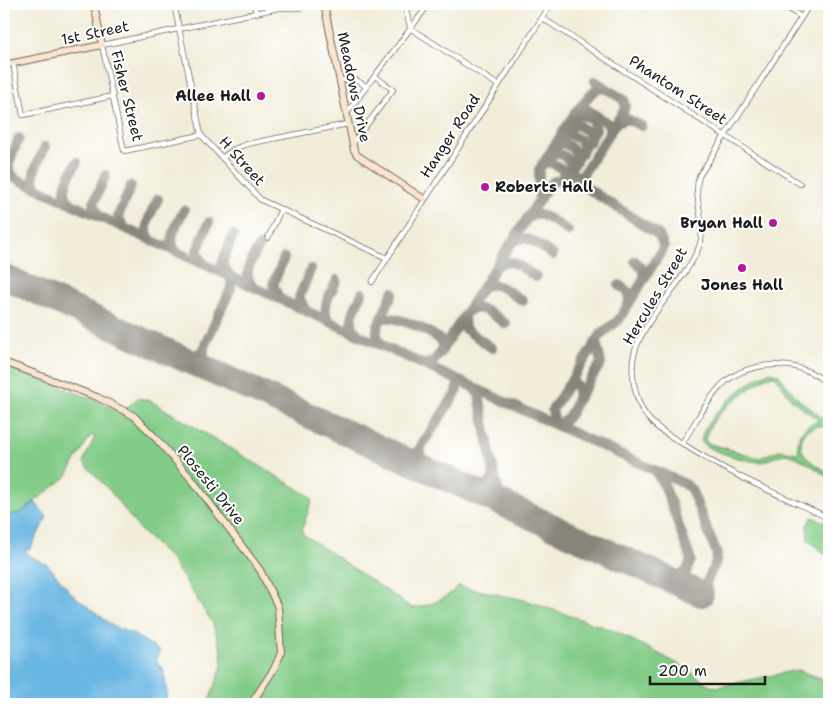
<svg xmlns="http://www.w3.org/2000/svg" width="833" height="708" font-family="'Shantell Sans',sans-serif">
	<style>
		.green { fill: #83cc88; stroke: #507452; fill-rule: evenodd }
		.water { fill: #6ab7e3; stroke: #436a80 }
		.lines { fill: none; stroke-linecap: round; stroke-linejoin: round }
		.taxiway { stroke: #87847a; stroke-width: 10 }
		.runway { stroke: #87847a; stroke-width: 26 }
		.street-casing { stroke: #67655e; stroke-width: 6 }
		.secondary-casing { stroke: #67655e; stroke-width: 8 }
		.street { stroke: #fff; stroke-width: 4.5 }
		.secondary { stroke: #fce5cf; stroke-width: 6 }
		.poi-dot { fill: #b5179e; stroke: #fff; stroke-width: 2 }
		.labels { text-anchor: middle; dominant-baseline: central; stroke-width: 4; stroke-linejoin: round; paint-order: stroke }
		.street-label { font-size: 15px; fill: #1c1c1c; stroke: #fff }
		.poi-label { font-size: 15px; font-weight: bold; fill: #1c1c1c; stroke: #fff; text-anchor: end }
	</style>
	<rect width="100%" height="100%" fill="#fff"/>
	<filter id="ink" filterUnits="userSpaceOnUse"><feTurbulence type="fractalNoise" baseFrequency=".02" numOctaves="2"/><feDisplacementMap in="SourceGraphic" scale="10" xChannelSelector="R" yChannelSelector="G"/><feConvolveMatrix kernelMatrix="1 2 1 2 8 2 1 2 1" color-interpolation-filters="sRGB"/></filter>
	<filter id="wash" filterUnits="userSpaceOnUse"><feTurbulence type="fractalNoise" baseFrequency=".0096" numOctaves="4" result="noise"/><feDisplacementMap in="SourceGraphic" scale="20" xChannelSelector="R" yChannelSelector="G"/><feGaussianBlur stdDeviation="1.12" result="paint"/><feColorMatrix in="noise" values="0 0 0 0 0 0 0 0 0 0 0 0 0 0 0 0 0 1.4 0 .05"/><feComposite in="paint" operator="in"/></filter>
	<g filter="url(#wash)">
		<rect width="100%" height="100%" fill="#f2edd9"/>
		<g class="green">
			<path d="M4 366 93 399 122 413 137 398 151 401 310 496 312 500 302 530 303 534 412 608C430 606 447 599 458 586L525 600 617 632 684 667 710 686 717 687 797 670 829 681V704H208L222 666 221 650 213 624 171 559 141 531 110 491 83 462 95 437 91 435 66 477 20 513 4 517Z"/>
			<path d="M770 372 778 374 797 398 829 423V428C813 421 794 436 804 454 809 462 821 468 829 473V478C817 470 804 459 790 455 778 452 771 461 760 462 749 462 709 451 702 443 696 424 752 376 770 372ZM772 376 776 377 792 400 819 421C803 425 795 436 799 453L779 450 760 458 707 443 705 439C713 411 745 393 766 377Z"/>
			<polygon points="812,517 829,524 829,557 808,540 807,525"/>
		</g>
		<polygon class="water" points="35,502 47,517 30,549 25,549 28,555 48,565 72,594 114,627 133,634 160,651 156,660 160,667 163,667 167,692 165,704 4,704 4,517 20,513"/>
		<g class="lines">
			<g class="taxiway">
				<polyline points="585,108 609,124 609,133"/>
				<polyline points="615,124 627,119 642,126"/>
				<polyline points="566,127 578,125 588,132 590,142"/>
				<polyline points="560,137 568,134 579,139 583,145 582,153"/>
				<path d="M553 147 563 143C572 147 579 152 576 162"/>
				<path d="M548 155 557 153C566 156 573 161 571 171"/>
				<polyline points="542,164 550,162 562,169 564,176 561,179"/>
				<polyline points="4,173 685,484 691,489 717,554 716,562 701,594"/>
				<polyline points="14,178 8,166 19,138"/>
				<path d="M564 179 596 129C594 119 582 111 572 118"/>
				<path d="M39 189C26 177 40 160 45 147"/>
				<path d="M539 198V170L577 110C587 102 592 84 607 89"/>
				<path d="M71 203C57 192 71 174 77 162"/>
				<polyline points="99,217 93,204 106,175"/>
				<path d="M528 218C541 208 556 224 568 231"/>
				<polyline points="124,228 118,216 131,186"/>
				<path d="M152 241C140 228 152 212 158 199"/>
				<path d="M513 242C527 232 541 247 553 255"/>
				<path d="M177 252C165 240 178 223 184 210"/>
				<polyline points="635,261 644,270 644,280"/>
				<polyline points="203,263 197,251 209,222"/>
				<path d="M498 265C511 255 524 270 536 277"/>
				<polyline points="619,285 628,292 629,304"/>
				<path d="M253 286C241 273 253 259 259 246"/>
				<path d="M482 288C496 278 511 294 523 301"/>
				<polyline points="279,298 273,284 284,258"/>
				<polyline points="305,309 299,297 311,269"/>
				<path d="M467 312C481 302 494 316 506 324"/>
				<polyline points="464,317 465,329 492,348"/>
				<polyline points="381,319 393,292"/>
				<path d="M330 321C319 309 331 293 337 280"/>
				<path d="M357 333C345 321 357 306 362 293"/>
				<path d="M383 345C374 337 376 329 381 319 392 313 438 333 443 344L442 351"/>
				<polyline points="204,348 204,359 213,371"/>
				<polyline points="183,358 193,357 202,351 231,288 231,279 222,263 233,235"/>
				<polyline points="423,364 432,363 438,356 548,186 554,181 583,174 623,112 625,107 624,100 595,81"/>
				<polyline points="578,399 601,363 596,342"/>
				<polyline points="555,423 552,410 602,333 618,321 664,247 659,235 570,177"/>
				<path d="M558 425C571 419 580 398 577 385L570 383"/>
				<polyline points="421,448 420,455 427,469"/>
				<polyline points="403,458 412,458 418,451 456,393 458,383 454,377"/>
				<polyline points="655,471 665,487 691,560 686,572 674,578 666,578"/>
				<polyline points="494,474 499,492 511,508"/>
				<path d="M470 489C483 489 492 487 494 473L479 395 472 386"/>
			</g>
			<polyline class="runway" points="4,277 701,594"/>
		</g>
	</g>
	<g filter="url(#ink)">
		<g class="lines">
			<defs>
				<g id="street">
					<polyline points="174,4 201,135 261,200 387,258"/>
					<polyline points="254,4 256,13"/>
					<polyline points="405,4 410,28 498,85"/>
					<polyline points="782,4 801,17"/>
					<path d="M810 4 699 176C692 199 708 224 699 247 684 283 646 315 635 351 629 369 635 402 647 417 656 429 671 436 683 444 729 474 779 495 829 518"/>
					<polyline points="542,18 800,184"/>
					<polyline points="13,63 23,115 113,96"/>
					<polyline points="339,80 356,80 367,87"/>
					<polyline points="346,114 429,4"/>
					<polyline points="201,135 124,151 102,45 279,8 299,8 309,4"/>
					<polyline points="352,144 393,90 375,76"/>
					<polyline points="222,158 234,149 247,144 348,124"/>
					<polyline points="268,238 281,209"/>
					<polyline points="372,282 551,4"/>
					<path d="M682 443C695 424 707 399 724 383 750 359 807 358 829 387"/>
				</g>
				<g id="secondary">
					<polyline points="324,4 354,150 357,155 424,199"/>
					<polyline points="4,65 102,45 94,4"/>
					<polyline points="4,362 97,397 134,416 154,436 193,481 260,570 278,607 281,653 274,669 251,704"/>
				</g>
			</defs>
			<use href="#street" class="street-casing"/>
			<use href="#secondary" class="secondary-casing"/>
			<use href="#street" class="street"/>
			<use href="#secondary" class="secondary"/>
		</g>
	</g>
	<g class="poi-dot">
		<circle cx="261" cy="96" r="5"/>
		<circle cx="485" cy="187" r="5"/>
		<circle cx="773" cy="223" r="5"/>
		<circle cx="742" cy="268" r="5"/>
	</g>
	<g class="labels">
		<g class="street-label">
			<text transform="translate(95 33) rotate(-12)">1st Street</text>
			<text transform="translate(354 87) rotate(78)">Meadows Drive</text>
			<text transform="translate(678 90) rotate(33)">Phantom Street</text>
			<text transform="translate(127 96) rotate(76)">Fisher Street</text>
			<text transform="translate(450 136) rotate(-57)">Hanger Road</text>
			<text transform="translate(242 161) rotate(48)">H Street</text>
			<text transform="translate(655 296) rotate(-59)">Hercules Street</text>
			<text transform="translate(211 485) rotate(51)">Plosesti Drive</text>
		</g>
		<g class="poi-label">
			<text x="251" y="96">Allee Hall</text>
			<text x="495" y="187" text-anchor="start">Roberts Hall</text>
			<text x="763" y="223">Bryan Hall</text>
			<text x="742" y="285" text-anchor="middle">Jones Hall</text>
		</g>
	</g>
	<rect width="833" height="708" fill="none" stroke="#fff" stroke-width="20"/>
	<path d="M650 676v8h115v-8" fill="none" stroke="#1c1c1c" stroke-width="2.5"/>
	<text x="658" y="676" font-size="15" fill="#1c1c1c" stroke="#ffffff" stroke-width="4" paint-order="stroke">200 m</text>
</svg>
